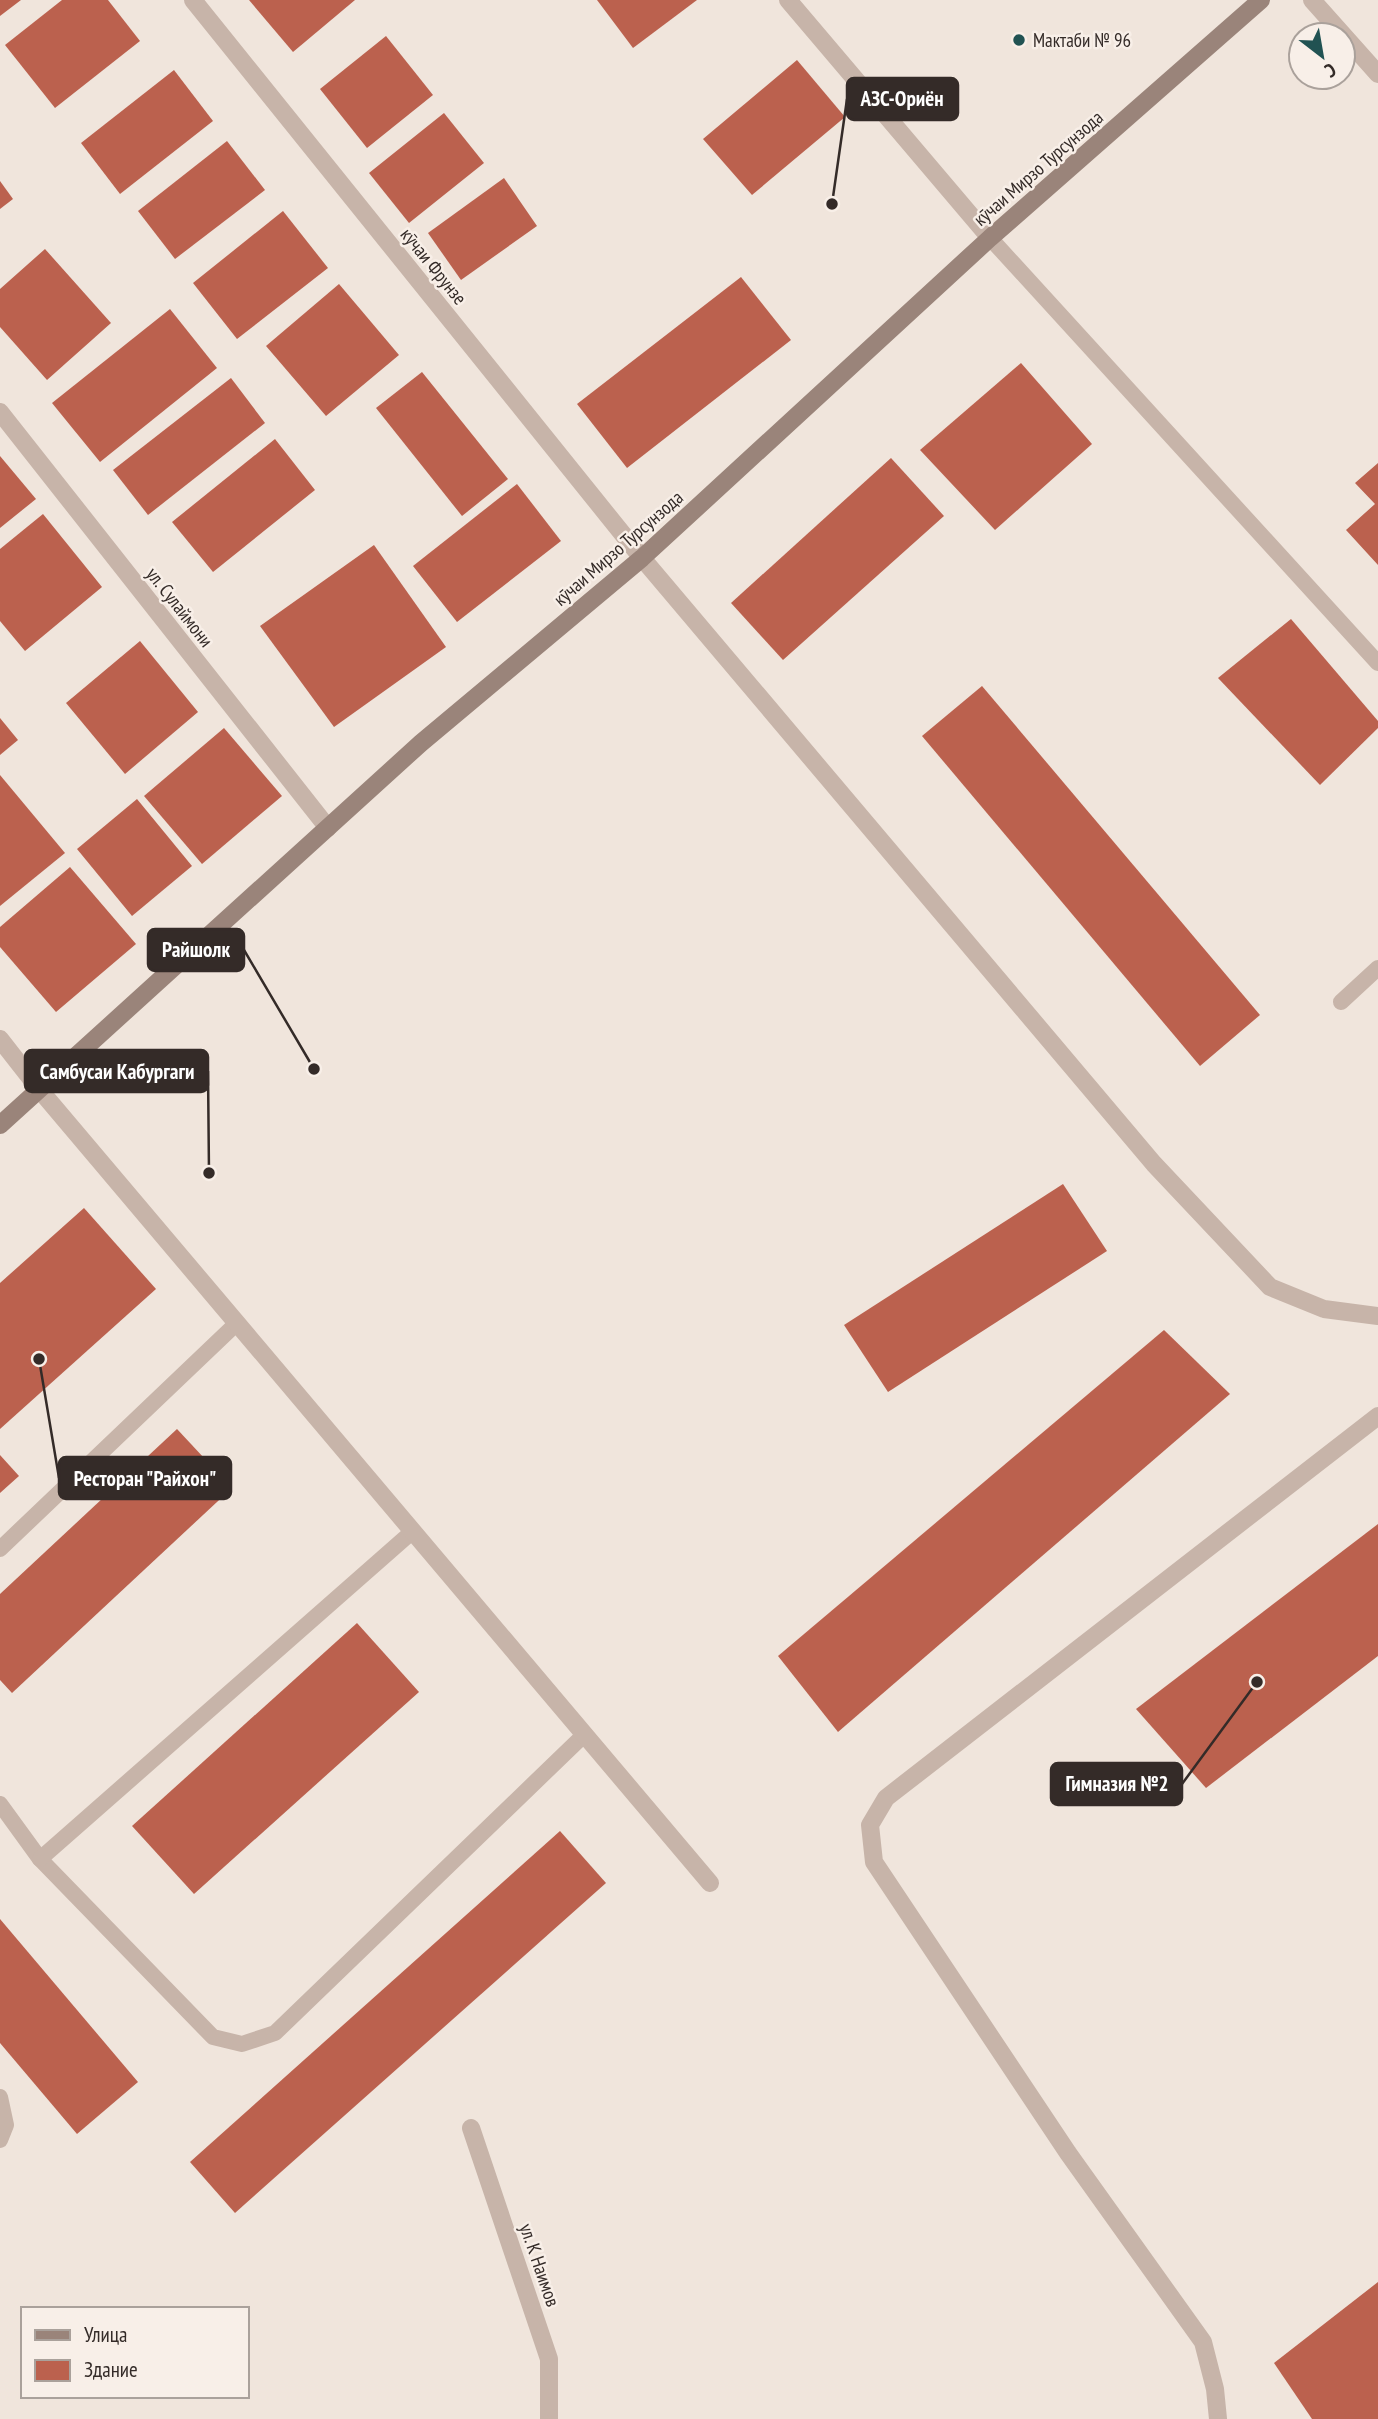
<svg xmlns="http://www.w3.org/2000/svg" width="1378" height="2419" font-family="'PT Sans Narrow',sans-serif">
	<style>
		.building { fill: #bb614e }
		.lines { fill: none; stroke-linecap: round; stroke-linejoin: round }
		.lane { stroke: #c7b4a9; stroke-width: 16 }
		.street { stroke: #c7b4a9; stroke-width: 18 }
		.secondary { stroke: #9a847a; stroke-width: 18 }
		.poi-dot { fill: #215252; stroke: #f8efe8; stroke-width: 2.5 }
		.labels { text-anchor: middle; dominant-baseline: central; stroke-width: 5; stroke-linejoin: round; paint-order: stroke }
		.poi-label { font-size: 19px; fill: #342b28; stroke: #f8efe8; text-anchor: start }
		.street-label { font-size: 19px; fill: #342b28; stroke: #f8efe8 }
		.leader { fill: none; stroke: #342b28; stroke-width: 2.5 }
		.callout-dot { fill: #342b28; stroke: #f8efe8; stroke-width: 2.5 }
		.callout { fill: #342b28; stroke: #342b28; stroke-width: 2.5 }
		.callout-label { font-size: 21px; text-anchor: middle; font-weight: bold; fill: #fff }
	</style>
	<rect width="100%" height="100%" fill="#f0e5dc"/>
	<g class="building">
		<polygon points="0,0 21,0 0,16"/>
		<polygon points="62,0 108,0 140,41 55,108 5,45"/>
		<polygon points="249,0 355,0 293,52"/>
		<polygon points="597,0 697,0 633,48"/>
		<polygon points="386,36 433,95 367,148 320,89"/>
		<polygon points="797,60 845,117 752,195 703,139"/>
		<polygon points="174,70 213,121 120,194 81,143"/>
		<polygon points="444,113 484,163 409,223 369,173"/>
		<polygon points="227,141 265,190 175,259 138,211"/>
		<polygon points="504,178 537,226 461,280 428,233"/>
		<polygon points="0,181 13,199 0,209"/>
		<polygon points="283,211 328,268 237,339 193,283"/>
		<polygon points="45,249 111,323 47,380 0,327 0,289"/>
		<polygon points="741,277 791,340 627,468 577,404"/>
		<polygon points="339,284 399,355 326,416 266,346"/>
		<polygon points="170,309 217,368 100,462 52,403"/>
		<polygon points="1021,363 1092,444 995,530 920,450"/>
		<polygon points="422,372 508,479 462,516 376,408"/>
		<polygon points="231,378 265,423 148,515 113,470"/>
		<polygon points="275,439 315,490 213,572 172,522"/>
		<polygon points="0,456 36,499 0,528"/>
		<polygon points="891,458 944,516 783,660 731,603"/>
		<polygon points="1378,463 1378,565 1346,530 1375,504 1355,483"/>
		<polygon points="517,484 561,541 457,622 413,566"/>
		<polygon points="43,514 102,587 25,651 0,621 0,549"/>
		<polygon points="374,545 446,647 334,727 260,626"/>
		<polygon points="1291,619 1378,721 1378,728 1320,785 1218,678"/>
		<polygon points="140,641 198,712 125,774 66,703"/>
		<polygon points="982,686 1260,1015 1200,1066 922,736"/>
		<polygon points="0,718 18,740 0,755"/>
		<polygon points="224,728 282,796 202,864 144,796"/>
		<polygon points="0,775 65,853 0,906"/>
		<polygon points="137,799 192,866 132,916 77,849"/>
		<polygon points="70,867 136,944 56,1012 0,947 0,927"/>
		<polygon points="1063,1184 1107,1251 888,1392 844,1325"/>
		<polygon points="84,1208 156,1289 0,1429 0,1283"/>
		<polygon points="1164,1330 1230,1394 838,1732 778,1656"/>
		<polygon points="177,1429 232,1488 12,1693 0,1680 0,1594"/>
		<polygon points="0,1455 19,1476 0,1493"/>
		<polygon points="1378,1524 1378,1656 1206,1788 1136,1709"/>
		<polygon points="357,1623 419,1692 194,1894 132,1826"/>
		<polygon points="560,1831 606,1883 235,2213 190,2162"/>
		<polygon points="0,1919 138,2082 77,2134 0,2043"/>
		<polygon points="1378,2282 1378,2419 1312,2419 1274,2363"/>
	</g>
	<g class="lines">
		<g class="lane">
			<polyline points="990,238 1378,663"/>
			<polyline points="1341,1002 1378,968"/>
			<polyline points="0,1549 237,1323"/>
			<polyline points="0,1804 40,1859 213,2037 242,2044 275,2033 585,1734"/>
			<polyline points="40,1859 413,1531"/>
			<polyline points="0,2097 6,2125 0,2140"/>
		</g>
		<g class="street">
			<polyline points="193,0 642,558 1154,1164 1270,1287 1324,1309 1378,1316"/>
			<polyline points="788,0 990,238"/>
			<polyline points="1312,0 1378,74"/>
			<polyline points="0,412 328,828"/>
			<polyline points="0,1039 39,1089 710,1883"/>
			<polyline points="471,2128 549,2359 549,2419"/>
			<polyline points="1218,2419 1215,2389 1203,2342 1068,2153 874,1862 870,1825 886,1798 1378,1416"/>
		</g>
		<polyline class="secondary" points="0,1125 421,743 642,558 990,238 1261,0"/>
	</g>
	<circle class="poi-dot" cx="1019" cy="40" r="7"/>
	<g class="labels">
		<g class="poi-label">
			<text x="1033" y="40">Мактаби № 96</text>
		</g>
		<g class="street-label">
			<text transform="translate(1038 168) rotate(-41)">кӯчаи Мирзо Турсунзода</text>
			<text transform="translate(434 266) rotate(51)">кӯчаи Фрунзе</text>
			<text transform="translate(618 548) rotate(-41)">кӯчаи Мирзо Турсунзода</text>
			<text transform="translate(180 607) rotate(52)">ул. Сулаймони</text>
			<text transform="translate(540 2265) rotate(71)">ул. К Наимов</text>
		</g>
	</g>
	<path class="leader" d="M832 204L847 99M314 1069L244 950M209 1173L208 1071M39 1359L59 1478M1257 1682L1182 1784"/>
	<g class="callout-dot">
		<circle cx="832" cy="204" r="7"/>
		<circle cx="314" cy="1069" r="7"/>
		<circle cx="209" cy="1173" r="7"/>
		<circle cx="39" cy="1359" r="7"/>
		<circle cx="1257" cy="1682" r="7"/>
	</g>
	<g class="callout">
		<rect x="847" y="78" width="111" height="42" rx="7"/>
		<rect x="148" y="929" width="96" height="42" rx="7"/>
		<rect x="25" y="1050" width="183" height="42" rx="7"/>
		<rect x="59" y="1457" width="172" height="42" rx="7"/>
		<rect x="1051" y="1763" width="131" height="42" rx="7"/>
	</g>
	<g class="callout-label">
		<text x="902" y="106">АЗС-Ориён</text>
		<text x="196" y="957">Райшолк</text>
		<text x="117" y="1079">Самбусаи Кабургаги</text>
		<text x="145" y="1486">Ресторан "Райхон"</text>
		<text x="1117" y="1791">Гимназия №2</text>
	</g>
	<rect x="21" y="2307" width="228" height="91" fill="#f8efe8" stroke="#aaa19b" stroke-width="2"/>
	<rect x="35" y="2330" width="35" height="10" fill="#9a847a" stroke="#aaa19b" stroke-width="2"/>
	<text x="84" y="2342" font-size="21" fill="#342b28">Улица</text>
	<rect x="35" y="2360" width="35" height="21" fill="#bb614e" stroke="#aaa19b" stroke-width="2"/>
	<text x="84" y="2377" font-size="21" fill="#342b28">Здание</text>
	<g transform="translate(1322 56) rotate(149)"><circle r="33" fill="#f8efe8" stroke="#aaa19b" stroke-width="2"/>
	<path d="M0-5L12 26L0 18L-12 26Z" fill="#215252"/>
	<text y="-10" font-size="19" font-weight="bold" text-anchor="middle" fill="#342b28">С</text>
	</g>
</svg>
